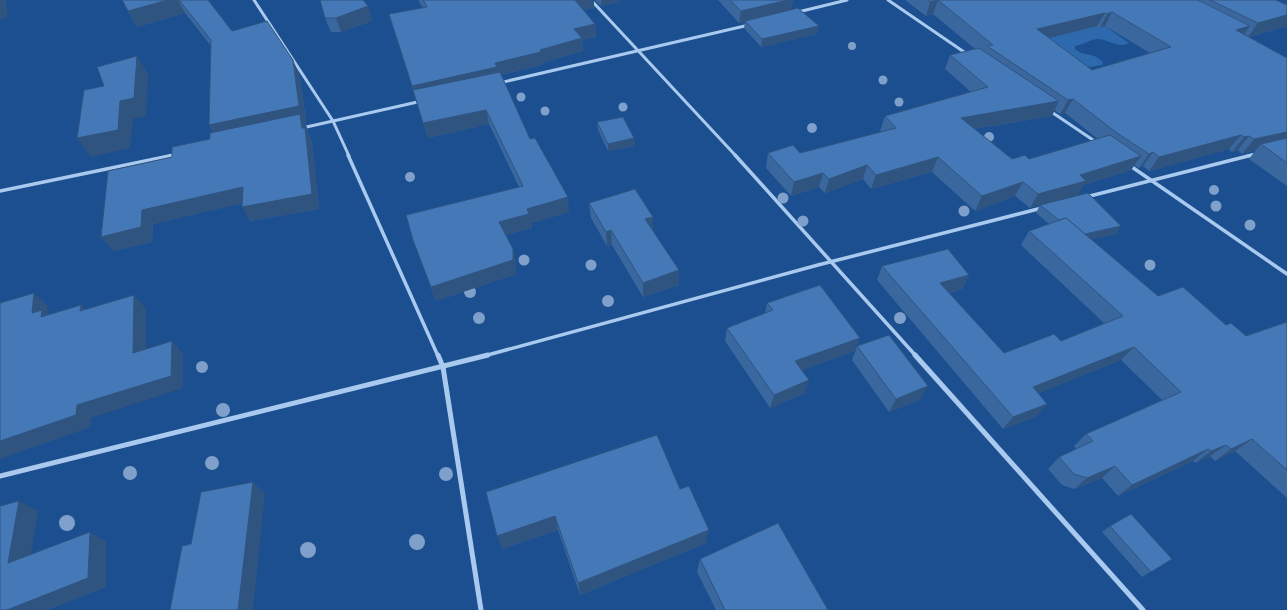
<svg xmlns="http://www.w3.org/2000/svg" width="1287" height="610" font-family="Inter,sans-serif">
	<style>
		.green { fill: #2e69ad }
		.lines { fill: none; stroke-linecap: round; stroke-linejoin: round }
		.minor-far2 { stroke: #a9c9ee; stroke-width: 3 }
		.minor-far1 { stroke: #a9c9ee; stroke-width: 3.5 }
		.minor { stroke: #a9c9ee; stroke-width: 5 }
		.tree { fill: #7ea0ca }
		.wall { fill: #3a679d; fill-rule: evenodd }
		.shaded-wall { fill: #305480 }
		.building { fill: #4478b7; stroke: #305480; fill-rule: evenodd }
	</style>
	<rect width="100%" height="100%" fill="#1b4f8f"/>
	<path class="green" d="M1102 24 1129 43C1118 49 1110 40 1099 39 1090 39 1083 45 1075 46V49C1084 56 1087 53 1094 56 1097 57 1100 60 1103 62L1102 65 1090 67 1082 65 1046 38Z"/>
	<g class="lines">
		<g class="minor-far2">
			<polyline points="254,0 333,121 349,156"/>
			<polyline points="591,0 736,156"/>
			<polyline points="888,0 967,54"/>
			<polyline points="798,12 847,0"/>
			<polyline points="499,83 749,25"/>
			<polyline points="1050,111 1096,142"/>
			<polyline points="302,128 422,101"/>
			<polyline points="169,156 176,155"/>
			<polyline points="1248,156 1258,154"/>
		</g>
		<g class="minor-far1">
			<polyline points="348,155 438,356"/>
			<polyline points="735,155 916,356"/>
			<polyline points="1129,165 1287,274"/>
			<polyline points="0,191 174,155"/>
			<polyline points="1086,197 1252,155"/>
			<polyline points="484,356 818,265 1042,208"/>
		</g>
		<g class="minor">
			<polyline points="438,355 443,367 481,610"/>
			<polyline points="915,355 1143,610"/>
			<polyline points="0,476 488,355"/>
		</g>
	</g>
	<g class="tree">
		<circle cx="852" cy="46" r="4"/>
		<circle cx="883" cy="80" r="4.5"/>
		<circle cx="521" cy="97" r="4.5"/>
		<circle cx="899" cy="102" r="4.5"/>
		<circle cx="623" cy="107" r="4.5"/>
		<circle cx="545" cy="111" r="4.5"/>
		<circle cx="812" cy="128" r="5"/>
		<circle cx="989" cy="137" r="5"/>
		<circle cx="410" cy="177" r="5"/>
		<circle cx="1214" cy="190" r="5"/>
		<circle cx="783" cy="198" r="5.5"/>
		<circle cx="1216" cy="206" r="5.5"/>
		<circle cx="964" cy="211" r="5.5"/>
		<circle cx="803" cy="221" r="5.5"/>
		<circle cx="1250" cy="225" r="5.5"/>
		<circle cx="524" cy="260" r="5.5"/>
		<circle cx="591" cy="265" r="5.5"/>
		<circle cx="1150" cy="265" r="5.5"/>
		<circle cx="470" cy="292" r="6"/>
		<circle cx="608" cy="301" r="6"/>
		<circle cx="479" cy="318" r="6"/>
		<circle cx="900" cy="318" r="6"/>
		<circle cx="202" cy="367" r="6"/>
		<circle cx="223" cy="410" r="7"/>
		<circle cx="212" cy="463" r="7"/>
		<circle cx="130" cy="473" r="7"/>
		<circle cx="446" cy="474" r="7"/>
		<circle cx="67" cy="523" r="8"/>
		<circle cx="417" cy="542" r="8"/>
		<circle cx="308" cy="550" r="8"/>
	</g>
	<g class="wall">
		<polygon points="122,0 208,0 232,31 300,76 306,122 305,123 307,128 308,134 312,142 319,209 250,221 242,203 153,224 152,242 113,251 172,157 210,139 213,132 209,125 211,46 185,13 137,27 128,11"/>
		<polygon points="418,0 594,0 594,8 584,10 595,24 596,37 582,40 583,51 542,63 542,65 501,75 530,139 569,212 531,223 532,228 506,235 516,263 516,274 436,301 413,240 519,187 489,124 428,138 389,14 423,8"/>
		<polygon points="595,0 620,0 620,2 601,6"/>
		<polygon points="718,0 793,0 791,9 817,34 761,47 744,28 745,22 739,23"/>
		<path d="M905 0H1276L1287 5V26L1249 37 1287 58V186L1249 159 1256 150 1242 154 1238 150 1232 152 1229 149 1149 171 1143 166 1139 168 1134 165 1131 170 1084 185 1030 208 1015 196 975 211 932 172 871 189 863 179 825 193 819 187 791 196 766 168 768 153H800L881 132 880 131 885 116 971 92 945 69 950 55 975 49 933 14 926 16ZM1097 26 1100 28 1105 26 1150 53 1092 70 1049 38ZM1054 110 1060 114 1065 113 1098 139 1029 159H1012L974 129 1052 116Z"/>
		<polygon points="368,6 372,21 341,32 331,32 325,18"/>
		<polygon points="597,122 635,146 608,151 598,130"/>
		<polygon points="589,203 653,217 653,231 679,270 679,285 643,297 612,245 607,246 591,218"/>
		<polygon points="1040,205 1116,234 1091,239 1158,296 1226,325 1246,336 1287,322 1287,498 1235,451 1215,461 1210,456 1195,463 1193,461 1118,496 1102,478 1074,489 1062,485 1048,469 1059,457 1076,449 1074,446 1086,434 1162,400 1121,360 1038,393 1036,417 1003,429 877,280 882,266 969,275 962,289 949,293 1004,353 1061,341 1105,324 1021,245 1029,231 1049,224 1036,213"/>
		<polygon points="767,303 855,351 802,370 805,393 770,408 725,341 727,328 765,313"/>
		<polygon points="857,346 921,399 889,412 852,360"/>
		<polygon points="680,489 706,543 580,595 558,530 502,549 486,492"/>
		<polygon points="1110,526 1172,559 1142,577 1102,532"/>
		<polygon points="700,559 828,610 716,610 697,572"/>
	</g>
	<g class="shaded-wall">
		<polygon points="0,0 6,0 8,17 0,20"/>
		<polygon points="168,0 178,0 185,13 137,27 128,11"/>
		<polygon points="575,0 594,0 594,8 576,12"/>
		<polygon points="601,0 620,0 620,2 601,6"/>
		<polygon points="788,0 793,0 791,11 745,21 745,22 739,23 741,11"/>
		<polygon points="938,0 933,14 926,16 930,2"/>
		<polygon points="368,6 372,21 341,32 336,18"/>
		<polygon points="1112,12 1105,26 1100,28 1107,14"/>
		<polygon points="1105,13 1097,26 1030,43 1037,29"/>
		<polygon points="1287,15 1287,26 1248,37 1258,23"/>
		<polygon points="595,24 596,37 582,40 583,51 542,63 542,65 499,75 416,99 412,86 540,50 574,29"/>
		<polygon points="819,26 817,34 761,47 762,39"/>
		<polygon points="1250,26 1240,40 1236,30"/>
		<polygon points="137,56 148,74 146,116 133,119 130,148 91,157 77,138 120,101"/>
		<polygon points="293,60 300,76 306,122 305,123 307,128 308,134 312,142 319,209 250,221 242,207 306,136 219,142 209,125"/>
		<polygon points="1073,99 1065,113 1060,114 1068,100"/>
		<polygon points="1059,101 1052,116 955,132 961,118"/>
		<polygon points="486,110 489,124 428,138 423,123"/>
		<polygon points="1287,132 1287,143 1261,144 1256,150 1242,154 1254,139"/>
		<polygon points="1241,135 1229,149 1149,171 1159,157"/>
		<polygon points="1249,136 1238,150 1232,152 1244,137"/>
		<polygon points="634,138 635,146 608,151 608,144"/>
		<polygon points="1153,152 1143,166 1139,168 1149,154"/>
		<polygon points="1141,156 1131,170 1084,185 1077,196 1030,208 1038,194 1080,175"/>
		<polygon points="938,157 932,172 871,189 876,175"/>
		<polygon points="867,165 863,179 825,193 829,179"/>
		<polygon points="823,173 819,187 791,196 794,182"/>
		<polygon points="1023,182 1015,196 975,211 982,196"/>
		<polygon points="243,187 252,201 153,224 152,242 113,251 101,237 142,210"/>
		<polygon points="568,197 569,212 531,223 532,228 502,236 499,222 527,209"/>
		<polygon points="653,217 653,232 645,219"/>
		<polygon points="1121,226 1116,234 1074,244 1079,236"/>
		<polygon points="611,230 612,245 607,246 606,232"/>
		<polygon points="513,249 516,263 516,274 436,301 431,287"/>
		<polygon points="679,270 679,285 643,297 643,283"/>
		<polygon points="969,275 962,289 933,297 940,283"/>
		<polygon points="34,293 48,306 47,322 32,313"/>
		<polygon points="134,295 146,309 146,366 133,353"/>
		<polygon points="81,305 94,318 80,311"/>
		<polygon points="860,338 855,351 792,374 795,361"/>
		<polygon points="172,341 183,354 183,388 91,418 91,427 0,459 0,441 77,405"/>
		<polygon points="1134,347 1121,360 1022,400 1033,387"/>
		<polygon points="809,380 805,393 770,408 774,395"/>
		<polygon points="928,386 921,399 889,412 896,399"/>
		<polygon points="1047,404 1036,417 1003,429 1013,417"/>
		<polygon points="1252,439 1235,451 1215,461 1231,449"/>
		<polygon points="1226,445 1210,456 1195,463 1211,451"/>
		<polygon points="1208,449 1193,461 1118,496 1132,485"/>
		<polygon points="1115,466 1102,478 1074,489 1087,478"/>
		<polygon points="253,482 265,494 253,610 238,610"/>
		<polygon points="19,501 38,511 28,572 8,563"/>
		<polygon points="555,516 558,530 502,549 497,536"/>
		<polygon points="709,530 706,543 580,595 578,583"/>
		<polygon points="90,532 106,542 106,587 48,610 7,610"/>
	</g>
	<g class="building">
		<polygon points="122,0 168,0 128,11"/>
		<polygon points="179,0 208,0 232,31 267,21 293,60 299,106 209,125 211,40"/>
		<polygon points="320,0 363,0 368,6 336,18 325,18"/>
		<polygon points="423,0 575,0 595,24 574,29 582,38 540,50 541,52 495,63 497,67 412,86 389,14 427,7"/>
		<polygon points="730,0 788,0 741,11"/>
		<path d="M927 0H1198L1250 26 1236 30 1287 58V132L1254 139 1249 136 1244 137 1241 135 1159 157 1153 152 1149 154 1117 133 1073 99 1068 100 987 46 993 45 938 0 930 2ZM1112 12 1171 47 1092 70 1037 29 1105 13 1107 14Z"/>
		<polygon points="1210,0 1276,0 1287,5 1287,15 1258,23"/>
		<polygon points="798,8 819,26 762,39 745,21"/>
		<polygon points="979,48 1059,101 961,118 1012,159 1025,155 1029,159 1110,135 1141,156 1080,175 1086,181 1038,194 1023,182 982,196 938,157 876,175 867,165 829,179 823,173 794,182 768,153 793,145 800,153 896,128 885,116 988,87 950,55"/>
		<polygon points="137,56 134,98 120,101 118,130 77,138 84,90 104,86 97,67"/>
		<polygon points="500,72 530,139 535,138 568,197 527,209 529,214 499,222 513,249 513,260 431,287 413,240 406,215 523,186 486,110 423,123 413,90"/>
		<polygon points="300,114 302,128 305,128 312,194 242,207 243,187 142,210 141,227 101,237 108,171 172,157 172,147 210,139 210,133"/>
		<polygon points="623,117 634,138 608,144 597,122"/>
		<polygon points="1287,138 1287,163 1261,144"/>
		<polygon points="635,189 653,217 645,219 679,270 643,283 611,230 606,232 589,203"/>
		<polygon points="1088,193 1121,226 1085,234 1066,218 1059,220 1040,205"/>
		<polygon points="1066,218 1158,296 1183,287 1226,325 1231,323 1246,336 1287,322 1287,470 1252,439 1231,449 1226,445 1211,451 1208,449 1132,485 1115,466 1087,478 1074,474 1059,457 1093,441 1086,434 1181,392 1134,347 1033,387 1047,404 1013,417 882,266 948,249 969,275 940,283 1004,353 1054,334 1061,341 1123,316 1029,231"/>
		<polygon points="820,285 860,338 795,361 809,380 774,395 727,328 773,310 767,303"/>
		<polygon points="34,293 32,313 42,310 41,317 81,305 80,311 134,295 133,353 172,341 171,376 77,405 76,415 0,441 0,303"/>
		<polygon points="889,335 928,386 896,399 857,346"/>
		<polygon points="657,435 680,489 689,486 709,530 578,583 555,516 497,536 486,492"/>
		<polygon points="253,482 238,610 170,610 182,546 191,544 201,492"/>
		<polygon points="19,501 8,563 90,532 88,578 7,610 0,610 0,506"/>
		<polygon points="1131,514 1172,559 1151,572 1110,526"/>
		<polygon points="778,523 828,610 725,610 700,559"/>
	</g>
</svg>
